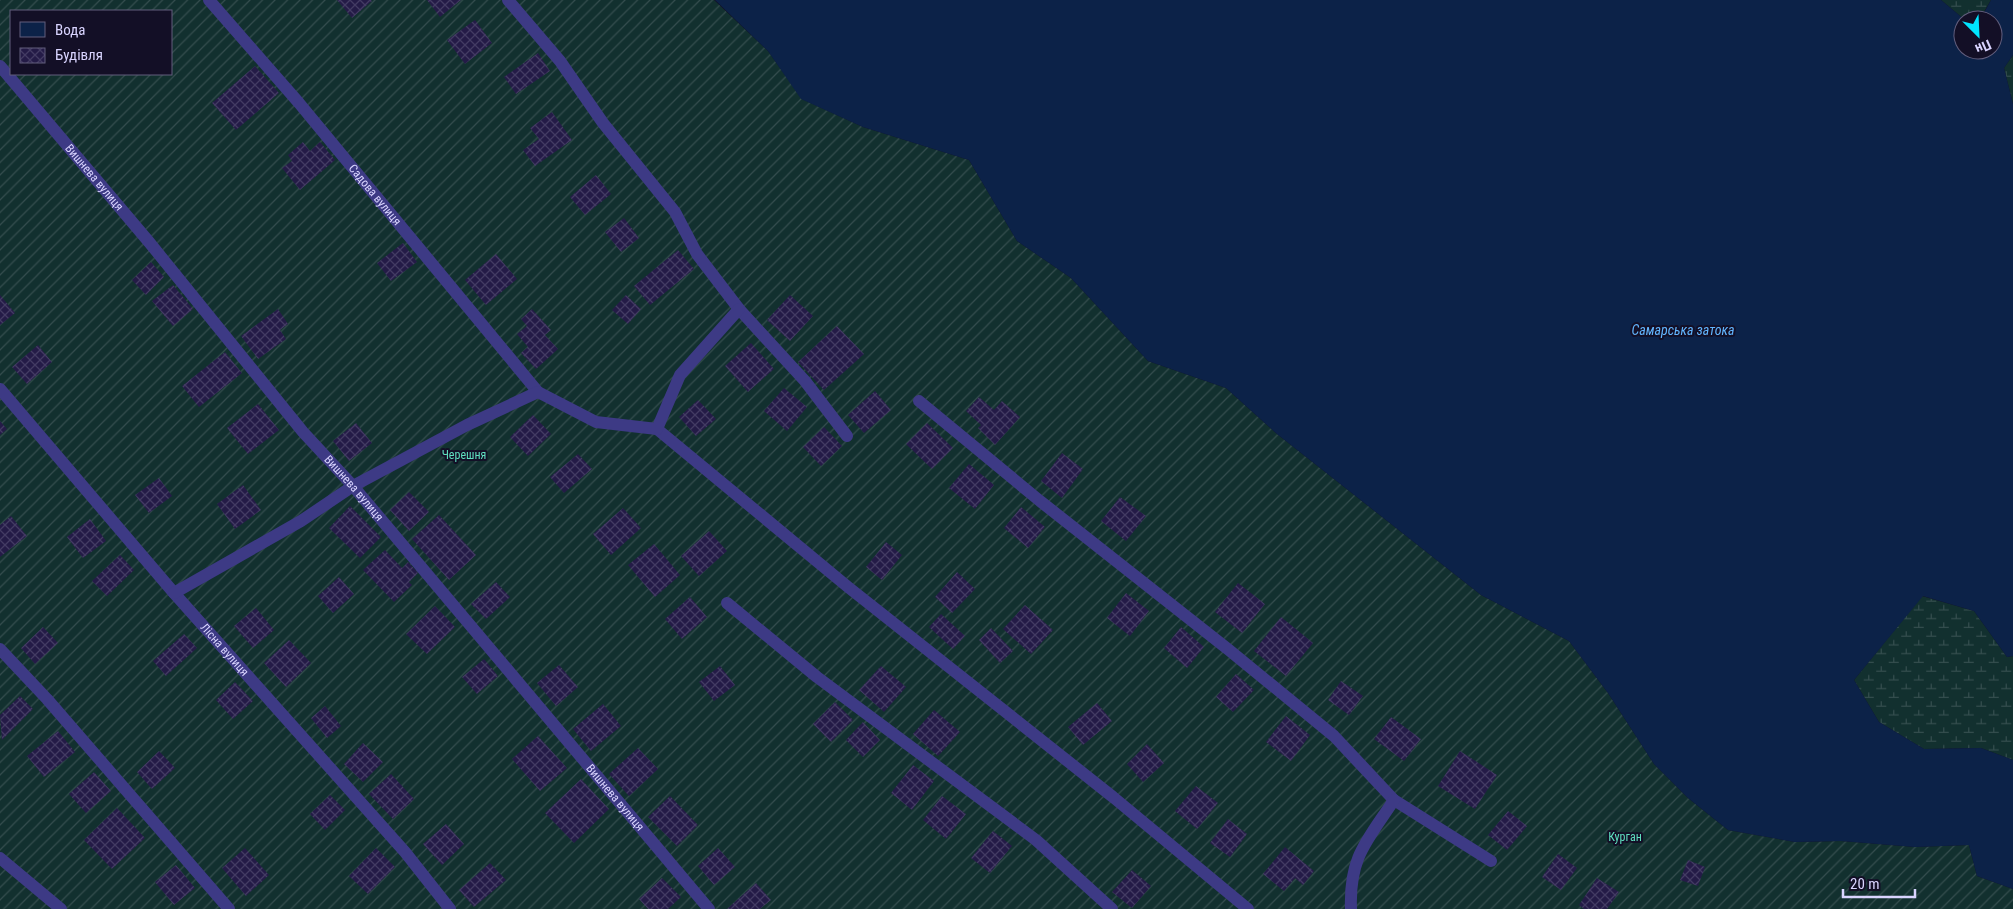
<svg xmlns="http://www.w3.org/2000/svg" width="2013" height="909" font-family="'Roboto Condensed',sans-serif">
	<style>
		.wetland { fill: url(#wetland-marsh) }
		.garden { fill: url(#garden-furrows); fill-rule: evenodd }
		.water { fill: #0c2248 }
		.building { fill: url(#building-cross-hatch) }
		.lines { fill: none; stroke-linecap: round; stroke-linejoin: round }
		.service { stroke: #3d3a85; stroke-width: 12 }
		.labels { text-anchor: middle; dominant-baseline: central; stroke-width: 4; stroke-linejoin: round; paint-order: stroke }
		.street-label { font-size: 12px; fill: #d9d4ff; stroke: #130f26 }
		.park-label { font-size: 12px; fill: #5fe0c0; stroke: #130f26 }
		.water-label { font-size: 14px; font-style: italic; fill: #62b6ff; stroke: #130f26 }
	</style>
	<defs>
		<pattern id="wetland-marsh" width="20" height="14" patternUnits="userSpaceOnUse" patternTransform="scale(1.25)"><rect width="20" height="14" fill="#12302f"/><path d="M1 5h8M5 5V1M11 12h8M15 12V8" fill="none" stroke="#344d4e"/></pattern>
		<pattern id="garden-furrows" width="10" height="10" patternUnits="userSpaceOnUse" patternTransform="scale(1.25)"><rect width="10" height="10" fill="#12302f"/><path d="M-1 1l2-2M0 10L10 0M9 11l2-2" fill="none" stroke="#344d4e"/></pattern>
		<pattern id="building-cross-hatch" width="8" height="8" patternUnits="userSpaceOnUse" patternTransform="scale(1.25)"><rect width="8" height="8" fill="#241b47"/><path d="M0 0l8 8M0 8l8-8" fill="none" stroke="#433b63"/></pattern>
	</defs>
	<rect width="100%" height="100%" fill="#130f26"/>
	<g class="wetland">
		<polygon points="1941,0 1991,0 1979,20 1965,20"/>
		<polygon points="2013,55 2013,104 2004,68"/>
		<polygon points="1922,596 1974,611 2007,657 2013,656 2013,760 1981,748 1924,749 1879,722 1854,680"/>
	</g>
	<path class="garden" d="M0 0H714L768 51 802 99 863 127 969 160 1017 241 1071 278 1148 361 1226 388 1277 434 1481 595 1569 641 1608 693 1654 764 1688 798 1728 830 1795 842 1841 841 1915 847 1969 845 1977 876 2013 889V909H0ZM11 11H171V74H11Z"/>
	<polygon class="water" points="715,0 1941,0 1965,20 1963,20 1963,50 1993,50 1993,20 1980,20 1991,0 2013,0 2013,55 2004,68 2013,104 2013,656 2007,657 1974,611 1923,596 1854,680 1879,722 1924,749 1981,748 2013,760 2013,889 1977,876 1969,845 1915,847 1841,841 1795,842 1728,830 1688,798 1654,764 1608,693 1569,641 1481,595 1277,434 1226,388 1148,361 1071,278 1017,241 969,160 863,127 801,99 768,51"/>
	<g class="building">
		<polygon points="337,0 371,0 372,1 352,18"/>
		<polygon points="427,0 461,0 440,17"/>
		<polygon points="475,20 492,43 465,64 447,40"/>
		<polygon points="538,53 550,71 516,94 504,77"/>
		<polygon points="255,66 279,93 236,130 212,103"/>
		<polygon points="552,112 572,140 535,166 523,150 539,139 530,128"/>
		<polygon points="303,142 310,151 320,142 335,160 300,190 282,168 292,161 288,155"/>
		<polygon points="596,175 611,194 585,215 570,197"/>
		<polygon points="624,218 639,238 621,252 605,232"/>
		<polygon points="403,243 417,262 391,281 377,263"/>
		<polygon points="678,250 694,269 650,305 634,286"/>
		<polygon points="496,254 517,279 486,305 465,280"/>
		<polygon points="151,262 164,277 146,295 132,280"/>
		<polygon points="173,285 193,309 173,326 152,301"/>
		<polygon points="0,295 15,313 0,325"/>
		<polygon points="626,295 641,309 628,324 612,310"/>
		<polygon points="790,295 813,316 790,341 767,320"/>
		<polygon points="278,309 288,324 280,330 286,339 258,359 241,336"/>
		<polygon points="532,309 551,330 545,335 558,349 536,369 521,353 528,347 517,334 527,326 521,319"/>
		<polygon points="837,326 864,354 824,390 798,362"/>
		<polygon points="751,343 774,369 748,392 725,366"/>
		<polygon points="38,345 52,362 27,384 12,367"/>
		<polygon points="225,352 242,373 199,407 182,386"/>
		<polygon points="784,388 807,407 787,431 764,411"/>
		<polygon points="875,391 891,410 864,433 848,415"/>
		<polygon points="979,397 994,410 1002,401 1020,417 995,445 978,428 981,425 966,411"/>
		<polygon points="698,400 716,419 696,436 679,417"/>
		<polygon points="258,404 279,430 248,454 227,428"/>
		<polygon points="533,415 551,434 528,456 510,437"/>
		<polygon points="0,421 7,429 0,435"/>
		<polygon points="356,423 372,443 349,461 333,441"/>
		<polygon points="927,423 953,448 932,469 906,444"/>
		<polygon points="824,427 842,446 821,466 803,447"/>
		<polygon points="1062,453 1083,469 1062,498 1041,481"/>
		<polygon points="578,454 592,469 564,493 550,477"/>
		<polygon points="969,464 994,485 975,509 949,488"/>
		<polygon points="159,478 172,496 149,513 135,495"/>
		<polygon points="243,485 261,510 235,529 217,504"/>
		<polygon points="409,492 429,512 409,531 390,510"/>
		<polygon points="1120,497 1146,516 1126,541 1101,521"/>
		<polygon points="350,506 381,537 360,558 329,528"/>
		<polygon points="1021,507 1045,527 1028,548 1004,528"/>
		<polygon points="623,508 641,528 611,555 593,534"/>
		<polygon points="439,515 476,555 449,580 412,539"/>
		<polygon points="11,516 27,536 0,557 0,525"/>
		<polygon points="90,519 106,541 83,558 67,537"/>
		<polygon points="709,531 727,551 699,576 681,556"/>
		<polygon points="886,542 902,555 882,580 866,567"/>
		<polygon points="654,544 680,575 655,597 628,565"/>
		<polygon points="385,550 402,568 408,562 418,573 409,582 412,585 394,602 363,570"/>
		<polygon points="120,555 134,570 107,596 92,581"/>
		<polygon points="957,572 975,589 952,613 935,597"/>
		<polygon points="339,577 354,594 333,613 318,596"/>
		<polygon points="496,582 510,597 486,619 471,604"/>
		<polygon points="1238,583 1265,604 1242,633 1215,612"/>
		<polygon points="1126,593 1149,611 1130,636 1107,618"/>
		<polygon points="690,597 707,617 682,639 665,619"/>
		<polygon points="1025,605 1053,630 1031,654 1003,629"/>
		<polygon points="435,606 455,627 427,654 406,634"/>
		<polygon points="256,608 274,630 253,648 234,626"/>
		<polygon points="941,614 965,636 953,649 929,627"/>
		<polygon points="1281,617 1313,643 1286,676 1254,651"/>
		<polygon points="43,627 58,643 35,664 21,648"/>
		<polygon points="1181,627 1204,647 1187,668 1164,648"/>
		<polygon points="991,628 1013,651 1000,663 979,640"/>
		<polygon points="184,634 197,648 166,676 153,661"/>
		<polygon points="289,640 311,663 286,687 264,663"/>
		<polygon points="484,659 498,676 477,694 462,677"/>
		<polygon points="559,665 578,687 556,706 537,683"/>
		<polygon points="720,666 735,685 714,701 699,682"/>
		<polygon points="881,666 906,687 884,712 859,690"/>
		<polygon points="1236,674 1254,690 1233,712 1216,697"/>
		<polygon points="1341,681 1363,696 1349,715 1328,700"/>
		<polygon points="235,682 253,701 233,719 216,700"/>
		<polygon points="20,696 33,709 2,740 0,715"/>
		<polygon points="835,702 853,720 831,742 813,724"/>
		<polygon points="1097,703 1112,721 1083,745 1068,727"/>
		<polygon points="603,704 621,726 591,751 573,729"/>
		<polygon points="325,706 341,726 327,738 311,718"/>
		<polygon points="934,710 960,732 938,756 913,734"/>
		<polygon points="1286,716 1310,735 1291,761 1266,742"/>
		<polygon points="1391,717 1421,739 1404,761 1374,739"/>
		<polygon points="863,722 880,740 863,757 846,740"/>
		<polygon points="58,731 75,752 44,777 27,756"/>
		<polygon points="538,736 567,768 540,791 512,759"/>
		<polygon points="363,743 383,762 363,782 344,764"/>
		<polygon points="1147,744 1164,763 1143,782 1127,764"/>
		<polygon points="638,748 658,769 629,796 609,774"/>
		<polygon points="159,751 175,768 152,789 137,772"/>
		<polygon points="1460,751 1497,775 1475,809 1438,786"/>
		<polygon points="913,765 934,781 912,810 891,793"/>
		<polygon points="94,772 111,791 86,813 69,794"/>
		<polygon points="391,774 414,799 393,819 369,794"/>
		<polygon points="581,779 609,809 574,843 545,813"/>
		<polygon points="1196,786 1218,803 1197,829 1175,811"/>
		<polygon points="330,795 345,810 325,830 310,814"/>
		<polygon points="670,796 698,825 677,846 648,817"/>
		<polygon points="942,796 966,814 946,839 923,820"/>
		<polygon points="117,808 145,838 112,869 84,840"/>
		<polygon points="1508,811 1527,826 1507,850 1488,835"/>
		<polygon points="1228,819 1247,834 1230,857 1210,843"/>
		<polygon points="446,824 464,844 442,865 423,844"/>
		<polygon points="993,831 1012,846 990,873 971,858"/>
		<polygon points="1285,847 1314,871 1303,885 1295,878 1284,891 1263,874"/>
		<polygon points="245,848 269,875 246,896 222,868"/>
		<polygon points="376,848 395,867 368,894 349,876"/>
		<polygon points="718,848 735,867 714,885 698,866"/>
		<polygon points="1558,854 1577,868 1561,890 1542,877"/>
		<polygon points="1688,860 1705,867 1698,886 1680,880"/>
		<polygon points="490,863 506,880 474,907 459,890"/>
		<polygon points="176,865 195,888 174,905 155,882"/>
		<polygon points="1132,870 1151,886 1132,908 1112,892"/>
		<polygon points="662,878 681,897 668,909 648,909 639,899"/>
		<polygon points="1597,878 1619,892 1607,909 1584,909 1579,905"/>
		<polygon points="756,883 771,900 760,909 727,909"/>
	</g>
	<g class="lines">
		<g class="service">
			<path id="s1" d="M209 0 299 103 538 392"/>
			<polyline points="508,0 560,61 603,123 675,212 697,254 739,309 805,381 847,436"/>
			<path id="s2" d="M0 66 149 242 303 432 353 486 709 909"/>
			<path id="s3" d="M0 389 174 593 405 852 450 909"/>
			<polyline points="919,401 1040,501 1229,650 1334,736 1394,800 1491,861"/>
			<polyline points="657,429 848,587 1113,797 1248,909"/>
			<polyline points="174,593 301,521 353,486 467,425 538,392 596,422 657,429 680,375 739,309"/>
			<polyline points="727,603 817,677 1036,840 1112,909"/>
			<polyline points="0,649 47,699 229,909"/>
			<polyline points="0,858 61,909"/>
			<path d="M1351 909C1349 857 1367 841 1394 800"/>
		</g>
	</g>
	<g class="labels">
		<g class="street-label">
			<text stroke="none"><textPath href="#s2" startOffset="146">Вишнева вулиця</textPath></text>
			<text stroke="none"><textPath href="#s1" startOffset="256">Садова вулиця</textPath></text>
			<text stroke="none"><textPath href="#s2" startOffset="551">Вишнева вулиця</textPath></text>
			<text stroke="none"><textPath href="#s3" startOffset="344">Лісна вулиця</textPath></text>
			<text stroke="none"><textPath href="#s2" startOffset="956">Вишнева вулиця</textPath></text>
		</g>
		<g class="park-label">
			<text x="464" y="455">Черешня</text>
			<text x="1625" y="837">Курган</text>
		</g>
		<g class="water-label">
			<text x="1683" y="330">Самарська затока</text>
		</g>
	</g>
	<rect x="10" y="10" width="162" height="65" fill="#130f26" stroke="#625e7d"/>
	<rect x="20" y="22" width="25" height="15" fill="#0c2248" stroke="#625e7d"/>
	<text x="55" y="35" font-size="15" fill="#d9d4ff">Вода</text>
	<rect x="20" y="48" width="25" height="15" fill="url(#building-cross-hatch)" stroke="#625e7d"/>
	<text x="55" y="60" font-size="15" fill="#d9d4ff">Будівля</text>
	<g transform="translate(1978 35) rotate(156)"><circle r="24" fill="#130f26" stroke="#625e7d"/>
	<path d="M0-4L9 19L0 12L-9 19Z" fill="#00e5ff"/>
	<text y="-8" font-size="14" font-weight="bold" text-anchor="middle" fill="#d9d4ff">Пн</text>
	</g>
	<path d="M1843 889v8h72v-8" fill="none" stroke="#d9d4ff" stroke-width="2.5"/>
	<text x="1850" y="889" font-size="15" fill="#d9d4ff" stroke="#130f26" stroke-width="4" paint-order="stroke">20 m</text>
</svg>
